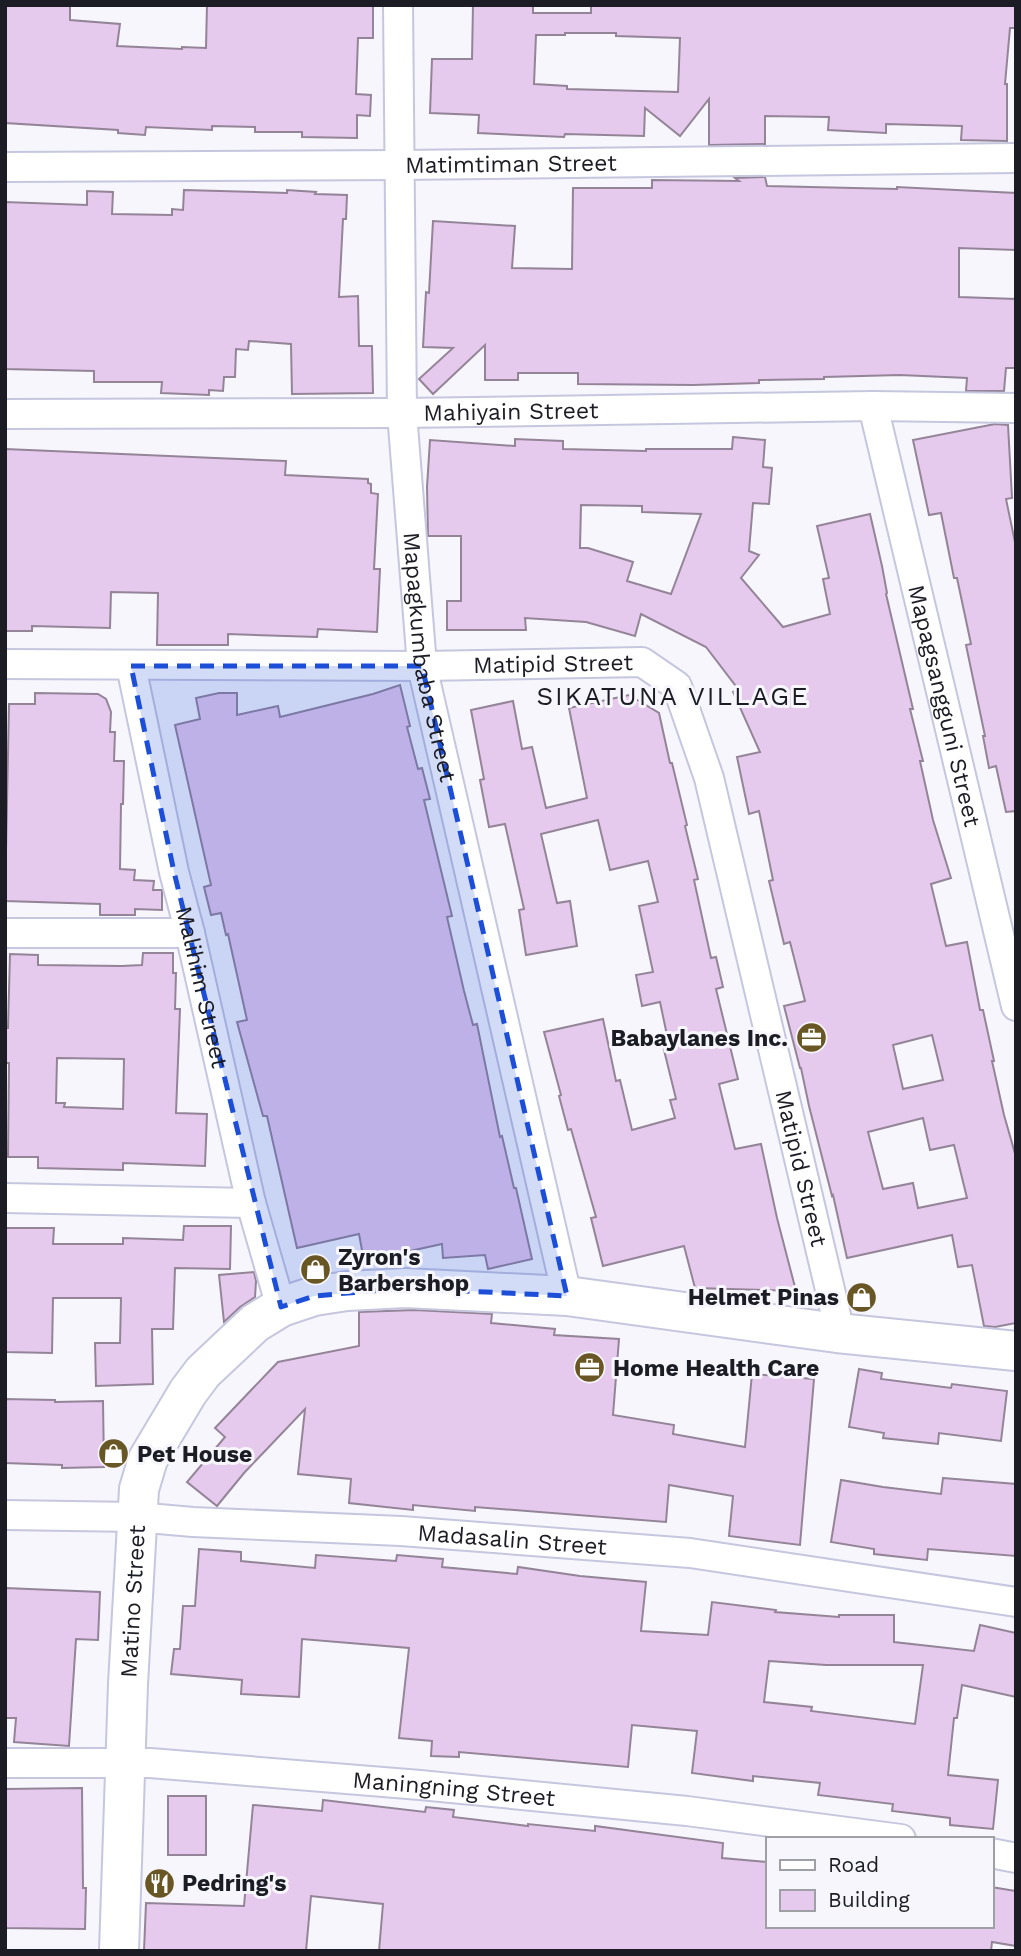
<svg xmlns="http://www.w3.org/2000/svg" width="1021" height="1956" font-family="'Work Sans',sans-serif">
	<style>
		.building { fill: #e6caed; stroke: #948498; stroke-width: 2; fill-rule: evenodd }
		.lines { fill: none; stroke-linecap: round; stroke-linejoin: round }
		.street-casing { stroke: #c6c6df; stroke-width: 32 }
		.secondary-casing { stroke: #c6c6df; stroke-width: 42 }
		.street { stroke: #fff; stroke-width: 28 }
		.secondary { stroke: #fff; stroke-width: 38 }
		.marked { fill: #1d4ed8; fill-opacity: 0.2; stroke: #1d4ed8; stroke-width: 5; stroke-dasharray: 14 9; stroke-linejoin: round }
		.labels { text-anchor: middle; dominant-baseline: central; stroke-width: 6; stroke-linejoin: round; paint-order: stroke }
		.street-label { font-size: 23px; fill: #1c1c25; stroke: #f6f6fc }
		.poi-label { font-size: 23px; font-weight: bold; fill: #1c1c25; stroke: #f6f6fc; text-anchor: start }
		.quarter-label { font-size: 26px; letter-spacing: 2px; fill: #1c1c25; stroke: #f6f6fc }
	</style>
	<rect width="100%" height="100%" fill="#f6f6fc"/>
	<g class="building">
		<polygon points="5,5 70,5 70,20 120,24 117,46 182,49 182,47 206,48 207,5 373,5 373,38 358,38 356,94 371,95 370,116 357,115 357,138 302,137 302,132 255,132 255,127 212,126 212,130 146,127 145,135 118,133 118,130 5,123"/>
		<path d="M473 5H533V13H591V5H1016V28H1010L1005 84H1007V141L961 140 962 126 886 124V133L828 130 829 117 765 116V144L709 145V99L680 136 645 108 644 136 565 134 564 137 478 133 479 115 430 113 432 59H472ZM565 33H616V36L680 38 678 92 567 89V86L534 84 536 35H565Z"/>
		<polygon points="765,177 767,186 897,189 897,187 1016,193 1016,250 959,248 959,297 1016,299 1016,368 1006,368 1004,391 966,391 967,378 900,375 824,377 824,379 759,380 759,383 693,385 578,384 578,373 518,373 518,380 485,380 485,345 433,394 419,379 453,348 423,347 426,292 429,293 433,221 515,226 512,268 572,269 573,188 652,188 652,180 739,181 735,178"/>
		<polygon points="184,190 287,193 287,190 316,192 315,194 347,195 346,219 343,219 339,297 358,296 359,346 372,346 373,393 292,394 291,344 249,341 248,350 236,349 235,377 224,377 223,391 209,390 209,395 161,393 162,382 94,382 94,371 5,369 5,202 87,205 87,191 113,192 112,214 172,215 172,209 183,210"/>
		<polygon points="995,424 1008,425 1012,498 1006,499 1016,547 1016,811 1006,812 996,766 989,768 983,736 985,736 966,645 971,644 957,578 954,578 941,513 929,515 913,440"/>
		<path d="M733 437 765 440 763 467 772 468 769 504 753 503 749 551 759 555 741 578 783 627 830 614 823 579 829 578 817 526 870 514 882 566 887 593 886 594 913 709H910L923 761H920L933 820 951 878 931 884 946 946 967 942 980 1010H983L994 1061H992L1004 1115 1016 1157V1323L995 1327 984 1326 972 1265 958 1267 952 1235 847 1258 833 1195 832 1196 809 1106 801 1068H800L784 1006 805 1001 790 942 784 944 769 881 773 880 759 811 749 814 737 757 760 752 733 692 738 689 706 647 641 614 635 636 586 622 525 618 526 630H447V601H461V536H428L427 487 430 440 515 446V439L563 441V449L646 451V449H732ZM581 505 642 506V512L701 514 671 594 627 581 633 562 588 548H580ZM932 1035 943 1080 903 1089 893 1045ZM923 1118 930 1150 954 1145 967 1198 918 1208 913 1183 883 1189 868 1132Z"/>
		<polygon points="5,449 286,461 285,475 368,479 368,483 371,484 371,493 378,494 374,569 380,569 377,632 318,629 317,637 228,634 228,645 157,645 158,593 111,592 110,628 32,626 32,631 5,631"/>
		<polygon points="400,685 410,726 407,727 418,769 422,768 430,799 424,800 452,916 447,917 464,991 473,1025 477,1024 500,1137 502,1136 514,1188 516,1188 532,1259 488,1269 485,1255 443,1258 442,1244 364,1261 359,1234 297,1248 267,1116 263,1116 237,1022 247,1020 228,934 226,935 221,913 211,915 204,887 211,885 175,725 200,719 196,698 219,693 237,693 237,715 278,706 280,717 373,694"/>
		<polygon points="35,693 98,694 106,699 111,712 110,732 115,732 114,761 124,761 123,804 121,804 120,869 135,870 134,880 154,881 153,890 162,890 162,910 135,909 135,915 100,915 100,904 5,901 9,704 35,704"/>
		<polygon points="629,695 659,713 670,763 672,763 687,825 685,826 698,879 694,880 711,958 716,957 723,987 716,989 738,1079 719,1084 735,1149 761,1144 777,1218 796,1291 695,1288 684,1246 603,1266 591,1218 596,1217 571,1129 568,1130 559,1096 561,1095 544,1032 603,1019 616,1081 620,1080 632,1130 675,1118 670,1100 676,1099 662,1042 668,1040 660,1002 642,1006 636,975 653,972 639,906 658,902 648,861 610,870 598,820 541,834 557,903 570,901 577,946 526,955 519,910 524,909 505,824 489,827 480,780 484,779 471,710 513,701 522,749 532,747 546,808 587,798 569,708"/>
		<path d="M143 953H173V973H176L175 1009H180L176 1113 207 1114 205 1166 123 1163V1170L38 1168V1157H8L9 1063H5V1028H8L10 954 38 955V965L122 966 142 965ZM57 1058 124 1059 123 1109 64 1107 65 1103H56Z"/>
		<polygon points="184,1226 231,1226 230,1269 175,1268 173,1329 152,1329 153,1384 96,1386 95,1343 120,1343 121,1298 53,1298 52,1353 5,1352 5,1228 54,1228 53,1244 123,1244 123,1238 183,1240"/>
		<polygon points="254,1272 256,1281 255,1297 240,1307 224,1322 219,1275"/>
		<polygon points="415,1310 492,1314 491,1323 555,1329 554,1335 619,1339 613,1415 674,1425 673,1434 745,1447 752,1374 814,1379 800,1545 729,1536 733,1496 669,1485 666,1522 475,1507 475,1511 413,1505 413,1510 349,1503 351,1479 298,1474 305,1409 244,1473 217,1506 187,1482 225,1437 215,1428 278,1362 359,1346 359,1312"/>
		<polygon points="859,1369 882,1373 881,1379 951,1388 952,1384 1007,1391 1001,1441 939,1433 938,1444 883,1438 884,1433 849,1427"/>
		<polygon points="5,1399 55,1400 55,1402 103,1401 104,1467 62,1468 62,1465 5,1463"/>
		<polygon points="943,1478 1016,1484 1016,1556 928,1549 927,1560 874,1554 874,1549 831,1542 841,1480 883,1487 941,1494"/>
		<path d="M199 1549 241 1552V1561L315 1568 316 1555 396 1561 397 1555 443 1559 442 1567 517 1574 518 1567 580 1576 646 1582 641 1631 708 1635 712 1602 776 1610 775 1612 839 1617V1615H894V1642L974 1651 980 1625 1016 1633V1697L962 1685 957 1718H954L948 1775 998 1780 993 1829 950 1825V1818L892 1811 893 1804 818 1795 820 1783 753 1776V1781L692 1773 697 1731 632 1725 628 1767 459 1752V1757L431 1756 432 1741 399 1738 409 1648 302 1639 299 1697 241 1694 242 1680 171 1674 174 1649H180L183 1606H195ZM769 1661 826 1665H923L915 1724 811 1711 812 1707 764 1702Z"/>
		<polygon points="5,1588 100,1592 98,1640 76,1639 69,1746 14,1742 16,1718 5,1718"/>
		<polygon points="82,1788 83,1888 86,1888 85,1929 5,1928 5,1789"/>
		<rect x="168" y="1796" width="38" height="59"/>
		<polygon points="323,1800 425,1812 426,1807 454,1810 453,1817 528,1826 528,1824 595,1831 595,1826 723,1843 722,1858 767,1862 767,1926 991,1926 991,1887 1016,1891 1016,1946 992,1942 991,1951 379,1951 383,1904 311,1896 306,1951 144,1951 146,1903 244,1906 253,1805 322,1811"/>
	</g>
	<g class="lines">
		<defs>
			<g id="street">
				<path id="s1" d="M398 5 402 413 422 666 567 1296"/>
				<path id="s2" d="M5 167 400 165 1016 158"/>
				<path id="s3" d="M873 406 1016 1006"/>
				<path id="s4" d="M5 414 402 413 873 406 1016 408"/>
				<path id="s5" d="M5 664 422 666 642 662 677 686 709 778 836 1315 837 1333"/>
				<path id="s6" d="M131 666 174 872 190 933 251 1203 281 1307"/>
				<polyline points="5,933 190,933"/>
				<polyline points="5,1198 251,1203"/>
				<path id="s7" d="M5 1515 136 1517 193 1522 401 1531 690 1553 1016 1602"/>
				<path id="s8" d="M5 1763H150L420 1785 687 1811 901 1839"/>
				<polyline points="991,1853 1016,1858"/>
			</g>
			<g id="secondary">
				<path id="s9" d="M119 1951 128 1684 139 1489 148 1459 188 1392 203 1372 255 1323 281 1307 314 1296 347 1291 405 1288 567 1296 837 1333 1016 1351"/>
			</g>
		</defs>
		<use href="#street" class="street-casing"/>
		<use href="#secondary" class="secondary-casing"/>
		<use href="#street" class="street"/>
		<use href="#secondary" class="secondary"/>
	</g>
	<path class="marked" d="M131 666H422L567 1296 405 1288 314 1296 281 1307 174 872Z"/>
	<defs>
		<symbol id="office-disc" viewBox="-11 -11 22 22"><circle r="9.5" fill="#685624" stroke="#f6f6fc"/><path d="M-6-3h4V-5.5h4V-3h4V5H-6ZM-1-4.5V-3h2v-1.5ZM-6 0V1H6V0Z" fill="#fff"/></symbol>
		<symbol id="shop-disc" viewBox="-11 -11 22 22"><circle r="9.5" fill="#685624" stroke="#f6f6fc"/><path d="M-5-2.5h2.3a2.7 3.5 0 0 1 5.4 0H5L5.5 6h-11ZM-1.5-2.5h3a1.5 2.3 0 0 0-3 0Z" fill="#fff"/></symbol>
		<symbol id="restaurant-disc" viewBox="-11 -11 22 22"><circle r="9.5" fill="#685624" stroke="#f6f6fc"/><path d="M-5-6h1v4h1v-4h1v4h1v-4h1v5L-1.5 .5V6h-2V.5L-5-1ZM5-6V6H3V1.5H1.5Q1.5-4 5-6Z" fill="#fff"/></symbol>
	</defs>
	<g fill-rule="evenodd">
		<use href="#office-disc" x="794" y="1020" width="35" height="35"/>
		<use href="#shop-disc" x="298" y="1252" width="35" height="35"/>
		<use href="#shop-disc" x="844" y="1280" width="35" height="35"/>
		<use href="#office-disc" x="572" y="1350" width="35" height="35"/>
		<use href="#shop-disc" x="96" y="1436" width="35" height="35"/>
		<use href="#restaurant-disc" x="142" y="1866" width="35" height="35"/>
	</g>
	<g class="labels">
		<g class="street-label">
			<text stroke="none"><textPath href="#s2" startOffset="506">Matimtiman Street</textPath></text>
			<text stroke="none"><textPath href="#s4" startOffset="506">Mahiyain Street</textPath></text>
			<text stroke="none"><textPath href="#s1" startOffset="654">Mapagkumbaba Street</textPath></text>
			<text stroke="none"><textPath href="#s5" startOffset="548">Matipid Street</textPath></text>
			<text stroke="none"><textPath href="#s3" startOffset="308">Mapagsangguni Street</textPath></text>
			<text stroke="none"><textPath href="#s6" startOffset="329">Malihim Street</textPath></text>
			<text stroke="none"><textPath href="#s5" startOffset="1178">Matipid Street</textPath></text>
			<text stroke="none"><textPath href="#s7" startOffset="508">Madasalin Street</textPath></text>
			<text stroke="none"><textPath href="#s9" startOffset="350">Matino Street</textPath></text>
			<text stroke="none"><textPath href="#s8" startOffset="450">Maningning Street</textPath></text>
		</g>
		<g class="poi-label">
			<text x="788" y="1038" text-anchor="end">Babaylanes Inc.</text>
			<text x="338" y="1257">Zyron's<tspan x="338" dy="26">Barbershop</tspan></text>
			<text x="839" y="1297" text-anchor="end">Helmet Pinas</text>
			<text x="613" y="1368">Home Health Care</text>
			<text x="137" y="1454">Pet House</text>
			<text x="182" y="1883">Pedring's</text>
		</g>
		<g class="quarter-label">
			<text x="673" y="696">SIKATUNA VILLAGE</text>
		</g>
	</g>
	<rect width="1021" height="1956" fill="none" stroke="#1c1c25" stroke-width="14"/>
	<rect x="766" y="1837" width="228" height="91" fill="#f6f6fc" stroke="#9f9fa6" stroke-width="2"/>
	<rect x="780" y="1860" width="35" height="10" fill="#ffffff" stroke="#9f9fa6" stroke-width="2"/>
	<text x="828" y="1872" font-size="21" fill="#1c1c25">Road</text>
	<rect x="780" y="1890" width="35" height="21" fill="#e6caed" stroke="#9f9fa6" stroke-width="2"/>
	<text x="828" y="1907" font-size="21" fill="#1c1c25">Building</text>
</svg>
